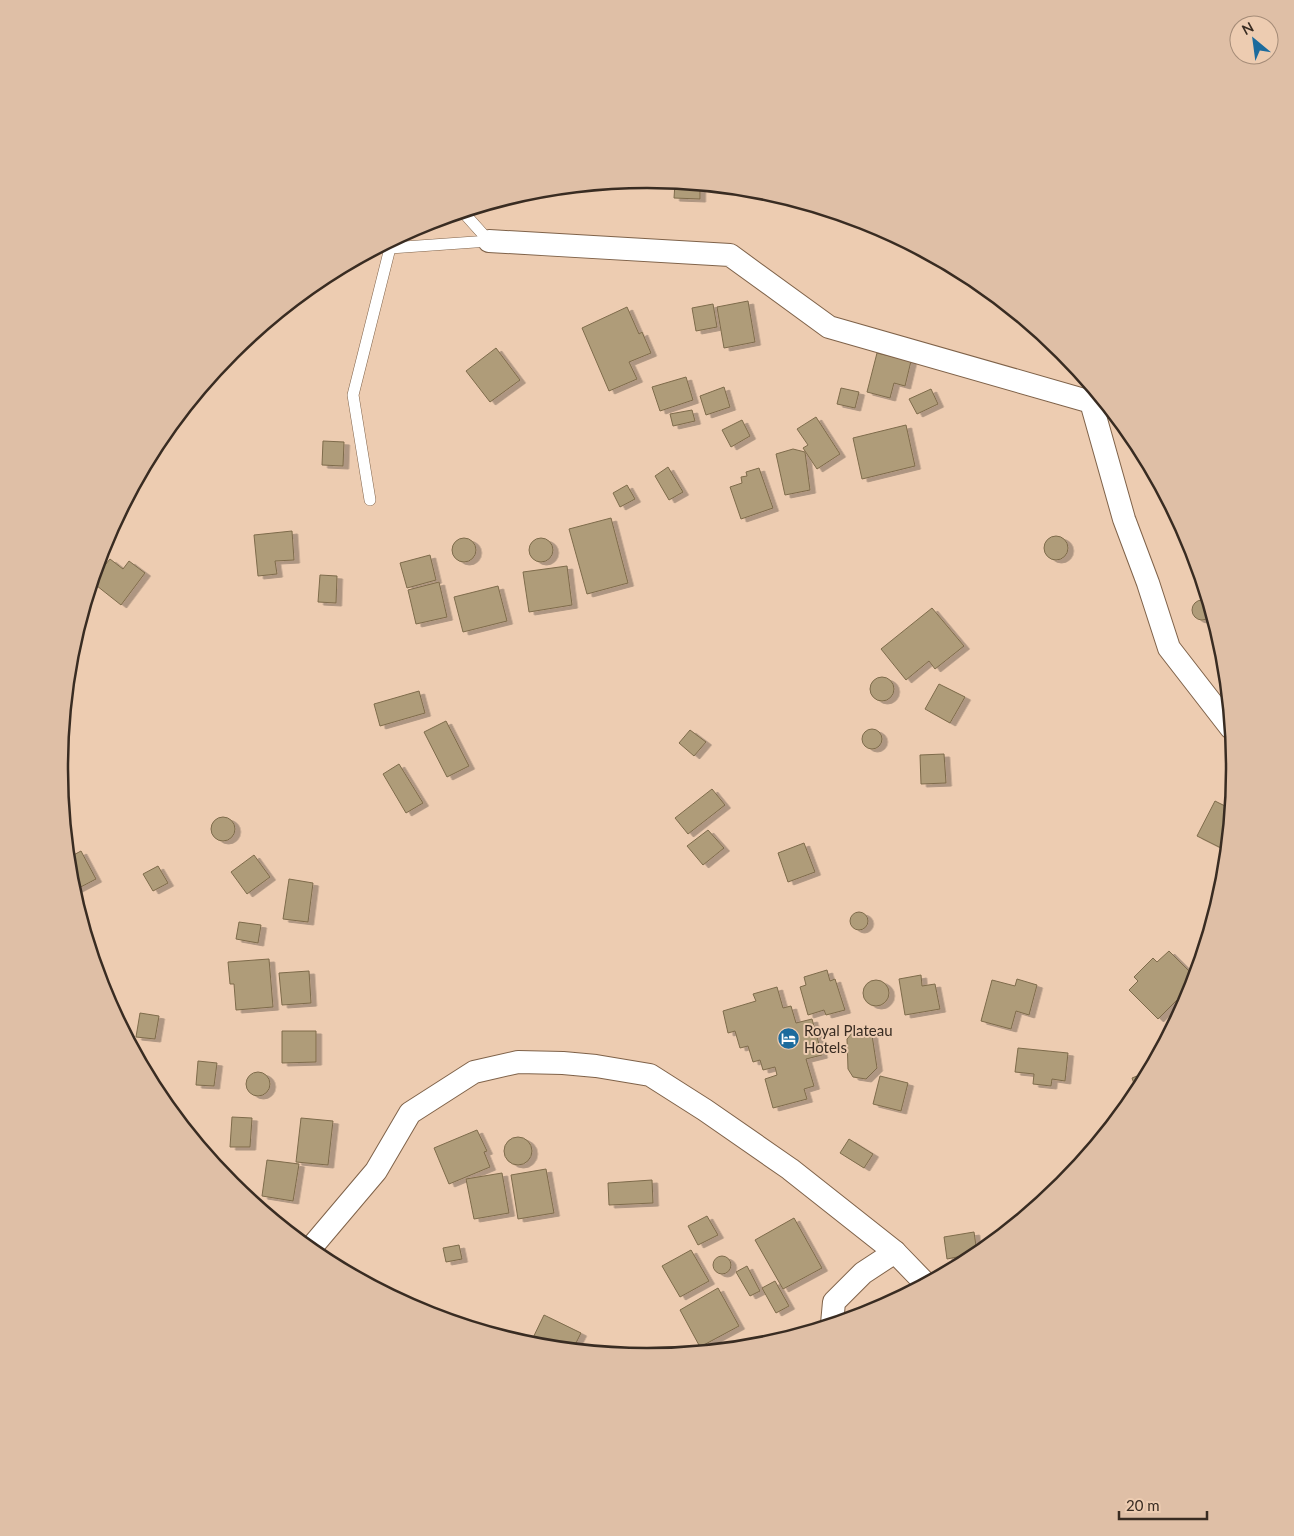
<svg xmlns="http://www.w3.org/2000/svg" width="1294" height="1536" font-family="Lato,sans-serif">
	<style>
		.building { fill: #af9c79; stroke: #7e6b4b; filter: url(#shadow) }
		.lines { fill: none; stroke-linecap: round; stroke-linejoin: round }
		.service-casing { stroke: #7f6249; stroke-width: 12 }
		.minor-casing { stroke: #7f6249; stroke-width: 24 }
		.service { stroke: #fff; stroke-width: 11 }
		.minor { stroke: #fff; stroke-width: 22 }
		.labels { text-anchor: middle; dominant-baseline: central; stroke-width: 4; stroke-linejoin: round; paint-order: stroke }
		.poi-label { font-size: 15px; fill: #392c22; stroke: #edccb1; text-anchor: start }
		.rim { fill: none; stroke: #392c22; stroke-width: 2.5 }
	</style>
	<defs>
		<filter id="shadow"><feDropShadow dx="5.5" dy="3" stdDeviation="0" flood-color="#0004"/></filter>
	</defs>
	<rect width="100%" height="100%" fill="#edccb1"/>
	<g class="building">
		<polygon points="675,183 700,185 700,199 674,198"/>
		<polygon points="748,301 755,342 724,348 717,307"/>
		<polygon points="713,304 717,327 696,331 692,308"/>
		<polygon points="627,307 639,334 642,332 651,353 629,362 637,379 609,391 582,328"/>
		<polygon points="496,348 520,380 490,402 466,371"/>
		<polygon points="877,353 911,361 905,386 894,383 890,398 867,392"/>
		<polygon points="686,377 693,400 660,411 652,387"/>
		<polygon points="724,387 730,407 706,415 700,396"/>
		<polygon points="841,388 859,392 855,408 837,404"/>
		<polygon points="931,389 938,404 917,414 909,399"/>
		<polygon points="692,410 695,421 673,426 670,414"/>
		<polygon points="816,417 840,454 817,469 803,448 808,445 797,429"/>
		<polygon points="742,420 750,436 731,447 722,430"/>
		<polygon points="906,425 915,466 862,479 853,438"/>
		<polygon points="323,441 344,442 343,466 322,465"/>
		<polygon points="793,449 805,452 810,490 785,495 776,454"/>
		<polygon points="668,467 683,492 669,500 655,476"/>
		<polygon points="759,468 773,508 741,519 730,487 742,483 741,477 747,476 746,472"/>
		<polygon points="627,485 635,499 620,507 613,493"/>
		<polygon points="611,518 628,583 587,594 569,529"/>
		<polygon points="292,531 294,560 275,561 277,574 258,576 254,535"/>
		<polygon points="1184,531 1194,554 1191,556 1177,535"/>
		<circle cx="1056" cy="548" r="12"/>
		<circle cx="464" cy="550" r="12"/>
		<circle cx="541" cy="550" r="12"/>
		<polygon points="430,555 436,580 407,588 400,563"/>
		<polygon points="99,559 105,565 110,559 123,569 129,561 145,573 121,605 92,582"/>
		<polygon points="567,566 572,605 529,612 523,572"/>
		<polygon points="320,575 337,576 336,603 318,602"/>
		<polygon points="439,582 447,617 416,624 408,590"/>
		<polygon points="498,586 507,621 463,632 454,597"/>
		<circle cx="1202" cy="610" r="10"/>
		<polygon points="932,608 964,646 935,669 929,661 906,680 881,649"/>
		<circle cx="882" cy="689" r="12"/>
		<polygon points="939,684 965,697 950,723 925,709"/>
		<polygon points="419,691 425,713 380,726 374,704"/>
		<polygon points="446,721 469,766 447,777 424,732"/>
		<circle cx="872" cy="739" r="10"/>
		<polygon points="690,730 706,742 694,756 679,743"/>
		<polygon points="944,754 946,783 921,784 920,755"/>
		<polygon points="399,764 423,803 406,813 383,774"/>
		<polygon points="712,789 725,805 688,834 675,818"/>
		<polygon points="1215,801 1231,809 1227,851 1197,836"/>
		<circle cx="223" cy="829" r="12"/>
		<polygon points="708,830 724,848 703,865 687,846"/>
		<polygon points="804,843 815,872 788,882 778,853"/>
		<polygon points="81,851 96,879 73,891 70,882 68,858"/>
		<polygon points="254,855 270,877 247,894 231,872"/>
		<polygon points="158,866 168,883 153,891 143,874"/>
		<polygon points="289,879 313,883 308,922 283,919"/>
		<circle cx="859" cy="921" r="9"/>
		<polygon points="239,922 261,925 258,943 236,939"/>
		<polygon points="1169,951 1195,977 1194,983 1158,1019 1129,990 1138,981 1134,977 1153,958 1157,962"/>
		<polygon points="269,959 273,1007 236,1010 234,984 230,984 228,962"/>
		<polygon points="827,970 830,981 835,979 845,1010 826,1015 824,1010 808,1015 800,987 806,985 804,977"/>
		<polygon points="309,971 311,1003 282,1005 279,973"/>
		<polygon points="921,975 922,986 935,984 940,1009 905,1015 899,979"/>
		<polygon points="1017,979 1037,985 1029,1015 1016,1011 1011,1029 981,1021 992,980 1015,986"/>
		<circle cx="876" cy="993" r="13"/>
		<polygon points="777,987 783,1008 791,1006 796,1023 812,1019 822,1055 806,1059 814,1086 804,1089 807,1099 773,1108 765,1079 777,1075 775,1067 763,1070 760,1060 753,1062 748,1046 740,1048 735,1031 728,1033 723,1011 756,1001 753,994"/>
		<polygon points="140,1013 159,1016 155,1039 136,1037"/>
		<polygon points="282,1031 316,1031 316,1062 282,1063"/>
		<polygon points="864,1031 872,1035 877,1068 866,1079 853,1077 848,1069 847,1039 853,1032"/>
		<polygon points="1018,1048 1068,1053 1065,1081 1052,1079 1051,1086 1033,1084 1034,1074 1015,1072"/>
		<polygon points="198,1061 217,1063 214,1086 196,1085"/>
		<circle cx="258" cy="1084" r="12"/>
		<polygon points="1147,1072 1147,1074 1137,1092 1132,1078"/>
		<polygon points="880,1076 908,1083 901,1111 873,1104"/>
		<polygon points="232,1117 252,1118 250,1147 230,1147"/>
		<polygon points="301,1118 333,1121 328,1165 296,1162"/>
		<polygon points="477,1130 487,1151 484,1152 490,1167 449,1184 434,1148"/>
		<circle cx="518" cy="1151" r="14"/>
		<polygon points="849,1139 873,1154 864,1168 840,1153"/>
		<polygon points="267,1160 299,1164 293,1201 262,1196"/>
		<polygon points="546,1169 554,1213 518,1219 511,1175"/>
		<polygon points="502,1173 509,1213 474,1219 466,1179"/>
		<polygon points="652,1180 653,1203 609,1205 608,1183"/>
		<polygon points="707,1216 718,1235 698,1245 688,1226"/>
		<polygon points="794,1218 822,1268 783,1289 755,1240"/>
		<polygon points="974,1232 977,1253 947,1259 944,1237"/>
		<polygon points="459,1245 462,1259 446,1262 443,1248"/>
		<polygon points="691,1250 709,1281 680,1297 662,1266"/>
		<circle cx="722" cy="1265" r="9"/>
		<polygon points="747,1266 760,1291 750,1296 736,1272"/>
		<polygon points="775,1281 789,1306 776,1313 762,1288"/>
		<polygon points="718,1288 739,1326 700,1347 680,1310"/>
		<polygon points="544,1315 581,1333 573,1349 558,1347 553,1345 552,1347 530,1344"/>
	</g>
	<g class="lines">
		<defs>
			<g id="service">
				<polyline points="463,212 489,241"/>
				<polyline points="382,246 390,248 489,241"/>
				<polyline points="370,500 353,395 390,248"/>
			</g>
			<g id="minor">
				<polyline points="489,241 730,255 829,327 1091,402 1105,404"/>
				<polyline points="1091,402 1124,519 1148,583 1169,648 1231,728"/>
				<polyline points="310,1249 376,1171 410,1113 474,1072 518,1062 563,1063 596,1066 650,1075 705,1110 790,1169 895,1252 925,1283"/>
				<polyline points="832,1324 834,1302 863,1273 895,1252"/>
			</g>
		</defs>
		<use href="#service" class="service-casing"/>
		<use href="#minor" class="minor-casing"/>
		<use href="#service" class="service"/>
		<use href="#minor" class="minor"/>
	</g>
	<defs>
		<symbol id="hotel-disc" viewBox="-11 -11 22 22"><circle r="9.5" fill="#1c6b9d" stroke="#edccb1"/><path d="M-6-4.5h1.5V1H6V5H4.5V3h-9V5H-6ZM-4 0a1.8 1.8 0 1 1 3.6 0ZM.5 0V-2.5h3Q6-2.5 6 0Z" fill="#fff"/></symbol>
	</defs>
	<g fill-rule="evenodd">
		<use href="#hotel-disc" x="776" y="1026" width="25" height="25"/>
	</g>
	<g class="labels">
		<g class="poi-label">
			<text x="804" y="1030">Royal Plateau<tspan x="804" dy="17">Hotels</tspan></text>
		</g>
	</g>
	<path d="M0 0H1294V1536H0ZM647 188H647A579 579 0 0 1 1226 767V769A579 579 0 0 1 647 1348H647A579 579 0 0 1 68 769V767A579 579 0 0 1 647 188Z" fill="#dfbfa6" fill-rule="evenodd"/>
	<path class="rim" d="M647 188H647A579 579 0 0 1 1226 767V769A579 579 0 0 1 647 1348H647A579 579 0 0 1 68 769V767A579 579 0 0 1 647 188Z"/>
	<g transform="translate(1254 40) rotate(331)"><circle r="24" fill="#edccb1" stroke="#a58c78"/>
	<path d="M0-4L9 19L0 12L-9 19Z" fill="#1c6b9d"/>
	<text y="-8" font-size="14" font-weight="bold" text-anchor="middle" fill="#392c22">N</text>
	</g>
	<path d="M1119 1511v8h88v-8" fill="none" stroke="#392c22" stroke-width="2.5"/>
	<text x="1126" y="1511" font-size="15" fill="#392c22" stroke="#edccb1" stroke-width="4" paint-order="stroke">20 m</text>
</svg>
